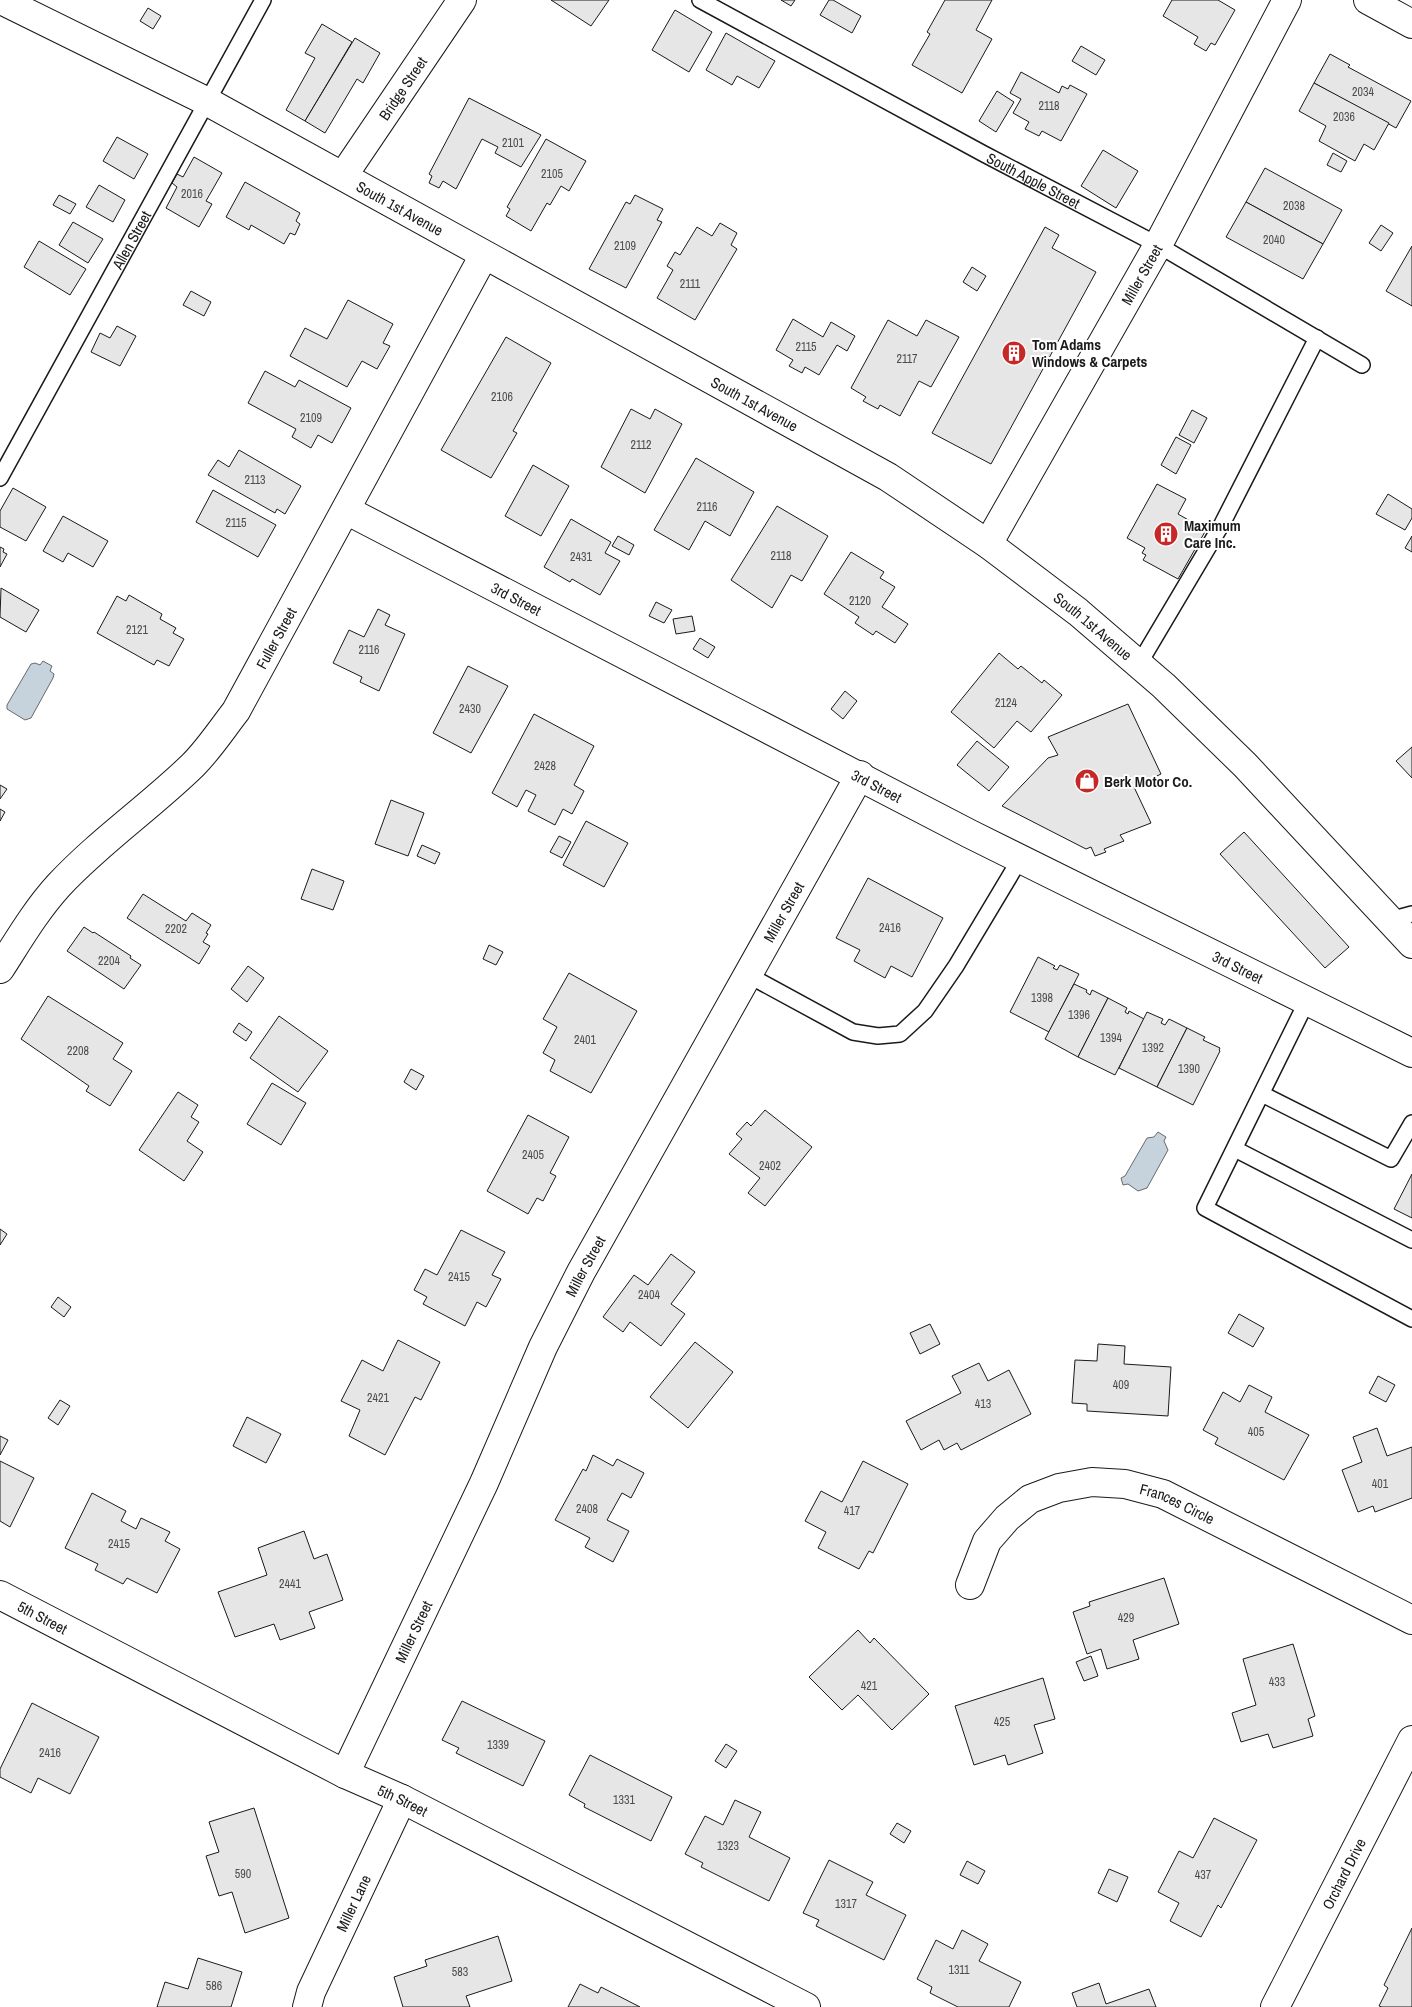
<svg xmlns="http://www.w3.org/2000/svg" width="1412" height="2007" font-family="'Archivo Narrow',sans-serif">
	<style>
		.water { fill: #c6d2dc; stroke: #6a6a6a }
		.building { fill: #e6e6e6; stroke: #1a1a1a }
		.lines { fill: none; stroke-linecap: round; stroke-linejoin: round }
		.service-casing { stroke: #1a1a1a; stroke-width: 18 }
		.minor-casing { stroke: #1a1a1a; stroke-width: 30 }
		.secondary-casing { stroke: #1a1a1a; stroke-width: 30 }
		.service { stroke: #fff; stroke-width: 15 }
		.minor { stroke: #fff; stroke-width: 28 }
		.secondary { stroke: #fff; stroke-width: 28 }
		.labels { text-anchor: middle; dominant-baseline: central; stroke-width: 4; stroke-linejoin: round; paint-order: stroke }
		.number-label { font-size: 12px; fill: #4d4d4d }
		.street-label { font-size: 15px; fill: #1a1a1a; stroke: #fff }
		.poi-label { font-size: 15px; font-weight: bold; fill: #1a1a1a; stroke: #fff; text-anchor: start }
	</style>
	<rect width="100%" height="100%" fill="#fff"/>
	<g class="water">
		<polygon points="43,661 52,666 50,671 54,674 53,678 31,718 25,720 7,709 7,705 31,664 35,663 40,665"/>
		<polygon points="1158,1132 1166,1137 1164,1141 1168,1150 1147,1188 1138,1191 1128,1184 1123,1185 1121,1178 1125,1176 1147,1138 1154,1137"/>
	</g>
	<g class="building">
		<polygon points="551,0 609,0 591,26"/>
		<polygon points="781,0 795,0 791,6"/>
		<polygon points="829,0 833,0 861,16 852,33 820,15"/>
		<polygon points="945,0 992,0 976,30 992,39 962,93 912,65 930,34 927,32"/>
		<polygon points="1172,0 1218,0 1235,10 1215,45 1211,43 1206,51 1194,44 1198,37 1163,16"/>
		<polygon points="148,8 161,16 153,29 140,21"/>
		<polygon points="675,10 712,32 689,72 652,50"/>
		<polygon points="322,24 352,42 305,121 286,110 315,58 305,53"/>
		<polygon points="726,33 775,61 759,88 737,76 732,85 706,70"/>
		<polygon points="355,38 380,53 363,83 357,79 325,133 305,121"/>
		<polygon points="1081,46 1105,60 1096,75 1072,61"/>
		<polygon points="1330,54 1350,65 1348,67 1411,101 1396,128 1314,83"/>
		<polygon points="1021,72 1059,93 1062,86 1068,89 1070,85 1087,94 1061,141 1042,131 1039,136 1025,129 1029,122 1013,113 1021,99 1010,93"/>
		<polygon points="1314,83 1389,123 1374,150 1364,144 1355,161 1319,141 1326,126 1299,111"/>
		<polygon points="997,91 1014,102 996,132 979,121"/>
		<polygon points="469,98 541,135 521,167 495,153 498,147 482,139 456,189 443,181 439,188 429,183 432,176 429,174"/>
		<polygon points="117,137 148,154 134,179 103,161"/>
		<polygon points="546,139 586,161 569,191 561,186 550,205 547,203 531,231 506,216 510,209 507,207"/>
		<polygon points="1103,150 1138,171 1116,208 1081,186"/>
		<polygon points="1333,153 1347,161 1341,172 1327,165"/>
		<polygon points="194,157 222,173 206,201 212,204 199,227 166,208 177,187 172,183 177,174 183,177"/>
		<polygon points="1265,168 1342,210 1323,244 1246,202"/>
		<polygon points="245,182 300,213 296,221 300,224 295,235 290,233 284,244 251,225 249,230 226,217"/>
		<polygon points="99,185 125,200 113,222 86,207"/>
		<polygon points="59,195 76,204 70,214 53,205"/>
		<polygon points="635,195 663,209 657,220 662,222 626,288 589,269 626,202 630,204"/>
		<polygon points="1246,202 1323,244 1303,279 1226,237"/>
		<polygon points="73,222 103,239 88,263 59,245"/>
		<polygon points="720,223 737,233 731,245 737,249 695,320 657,298 673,270 667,266 675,252 680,255 697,227 712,236"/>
		<polygon points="1381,225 1393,233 1381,251 1369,243"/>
		<polygon points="1045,227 1059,235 1052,248 1096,272 991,464 932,433"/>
		<polygon points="39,241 86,269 70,295 24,267"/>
		<polygon points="1412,246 1412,306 1386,291"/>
		<polygon points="972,267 986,276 977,291 963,282"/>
		<polygon points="191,291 211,302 204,316 183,305"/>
		<polygon points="348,300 393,324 383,343 390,346 377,369 362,361 347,387 290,356 305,328 327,339"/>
		<polygon points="793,319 823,337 831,322 855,336 847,351 837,345 819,375 805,367 802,373 789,366 793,360 776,350"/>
		<polygon points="888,320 917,336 926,320 959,337 931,387 919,381 900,416 880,405 878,409 863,401 866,397 851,388"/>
		<polygon points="117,326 136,336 120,366 91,352 100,333 110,338"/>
		<polygon points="506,337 551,363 513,431 517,433 491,478 441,450"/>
		<polygon points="265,371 295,387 299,380 351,408 332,443 318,435 311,448 292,437 296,429 248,403"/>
		<polygon points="631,409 650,419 655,409 682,424 645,493 601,467"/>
		<polygon points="1192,410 1207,418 1194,443 1179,435"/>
		<polygon points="1176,437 1191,445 1176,474 1161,465"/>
		<polygon points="239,450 301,486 285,514 277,509 275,513 208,475 218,460 229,467"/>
		<polygon points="696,458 754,492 730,536 705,521 689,550 654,530"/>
		<polygon points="533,465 569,486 541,536 505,516"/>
		<polygon points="1157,484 1186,499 1178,514 1206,530 1178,579 1143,560 1146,555 1142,553 1145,548 1127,538"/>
		<polygon points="13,488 46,507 26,541 0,527 0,511"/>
		<polygon points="213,490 276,525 258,557 196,522"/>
		<polygon points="1388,494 1412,509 1412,518 1405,530 1376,514"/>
		<polygon points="777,506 828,536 802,581 791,575 772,608 731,580"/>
		<polygon points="63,516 108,541 93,567 68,553 63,562 43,551"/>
		<polygon points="571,519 611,542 605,553 620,561 600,595 572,579 570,582 544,567"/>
		<polygon points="618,536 634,545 629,555 612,546"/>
		<polygon points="1412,536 1412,552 1405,548"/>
		<polygon points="0,547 4,549 3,552 7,554 0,567"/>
		<polygon points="851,552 884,572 880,578 895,587 882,607 908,624 895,643 876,631 873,635 855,623 859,617 824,594"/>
		<polygon points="1,588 39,610 26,632 0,617"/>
		<polygon points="129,595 162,614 160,619 176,628 173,633 184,639 169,666 157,660 154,665 97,633 117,596 126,601"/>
		<polygon points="656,602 672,610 664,623 649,616"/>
		<polygon points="378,609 390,615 385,625 405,634 379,691 360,682 362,677 333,663 349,630 364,637"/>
		<polygon points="692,616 695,631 676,634 673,619"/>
		<polygon points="700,638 715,647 708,658 693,649"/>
		<polygon points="999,653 1018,669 1021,666 1042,683 1044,680 1062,695 1031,732 1017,721 994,748 951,712"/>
		<polygon points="468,666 508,686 471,753 433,733"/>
		<polygon points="845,691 857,701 843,719 831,709"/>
		<polygon points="1128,704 1161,774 1134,787 1151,823 1120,835 1124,841 1104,849 1106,852 1095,856 1091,847 1086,849 1002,806 1048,758 1058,755 1048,737"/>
		<polygon points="534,714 594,746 574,785 584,791 572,814 563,809 555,825 528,811 536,795 526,790 517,807 492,793"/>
		<polygon points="977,741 1009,767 989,791 957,765"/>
		<polygon points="1412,747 1412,778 1396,761"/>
		<polygon points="0,785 7,789 0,799"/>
		<polygon points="391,800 424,813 408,856 375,844"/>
		<polygon points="0,809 5,812 0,821"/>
		<polygon points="586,821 628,843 604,887 563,865"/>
		<polygon points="1244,832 1349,947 1325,968 1220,854"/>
		<polygon points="559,836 571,842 562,858 550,852"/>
		<polygon points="422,845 440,853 435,864 417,856"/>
		<polygon points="312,869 344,881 333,910 301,899"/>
		<polygon points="868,878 943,918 912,977 891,966 885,978 854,961 860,950 836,938"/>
		<polygon points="143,894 186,921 192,913 211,925 206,933 208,934 203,942 210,946 199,964 127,918"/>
		<polygon points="84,927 93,933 94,932 131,956 130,958 141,965 124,989 67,951"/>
		<polygon points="489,945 503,952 496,965 483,959"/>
		<polygon points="1038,957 1055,966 1053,968 1057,970 1060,965 1079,974 1049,1032 1010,1012"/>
		<polygon points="248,966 264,978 247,1002 231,989"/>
		<polygon points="569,973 637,1011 591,1093 550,1071 555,1060 543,1053 557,1027 543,1019"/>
		<polygon points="1074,984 1087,990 1086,992 1090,995 1092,990 1108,998 1078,1057 1045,1039"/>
		<polygon points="48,996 123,1043 113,1059 132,1071 110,1106 86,1091 89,1086 21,1039"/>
		<polygon points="1108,998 1127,1008 1125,1012 1128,1014 1129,1011 1144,1019 1115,1075 1078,1057"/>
		<polygon points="1147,1012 1163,1019 1161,1023 1165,1025 1169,1019 1187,1028 1157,1087 1119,1068"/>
		<polygon points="279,1016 328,1051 298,1092 250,1058"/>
		<polygon points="239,1023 252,1032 246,1041 233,1032"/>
		<polygon points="1187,1028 1205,1037 1203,1040 1220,1048 1219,1050 1220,1051 1193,1105 1157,1087"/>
		<polygon points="411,1069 424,1076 416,1090 404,1082"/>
		<polygon points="272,1083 306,1103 281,1145 247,1124"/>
		<polygon points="178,1092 198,1105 191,1117 199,1122 187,1141 203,1152 184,1181 139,1150"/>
		<polygon points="765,1110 812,1147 765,1206 748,1193 760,1178 729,1154 742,1139 736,1134 747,1122 751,1126"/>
		<polygon points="528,1115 569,1137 550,1173 556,1176 543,1201 537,1198 528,1214 487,1191"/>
		<polygon points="1412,1174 1412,1218 1394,1209"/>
		<polygon points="0,1229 7,1234 0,1245"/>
		<polygon points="461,1230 505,1252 492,1275 501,1279 486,1307 477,1302 465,1326 423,1304 427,1297 414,1290 425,1269 437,1275"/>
		<polygon points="671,1254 695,1272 671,1304 685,1314 661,1346 630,1322 623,1332 603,1317 634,1275 648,1285"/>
		<polygon points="58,1297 71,1307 64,1317 51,1307"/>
		<polygon points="1239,1314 1264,1328 1253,1347 1228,1333"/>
		<polygon points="930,1324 940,1344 920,1354 910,1333"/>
		<polygon points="398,1340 440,1362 421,1400 415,1397 385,1455 349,1436 360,1410 341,1401 362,1360 383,1371"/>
		<polygon points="695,1342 733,1372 688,1428 650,1397"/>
		<polygon points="1098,1344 1125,1346 1124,1364 1171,1367 1168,1416 1087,1411 1087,1404 1072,1403 1075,1360 1097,1361"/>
		<polygon points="979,1363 988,1381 1009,1370 1031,1414 961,1450 957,1443 944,1450 939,1440 921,1450 906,1421 961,1393 952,1376"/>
		<polygon points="1378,1376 1395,1385 1386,1402 1369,1393"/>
		<polygon points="1249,1385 1272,1397 1265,1412 1309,1435 1284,1480 1215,1444 1218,1438 1203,1430 1223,1392 1240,1402"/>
		<polygon points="60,1400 70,1406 58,1425 48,1418"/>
		<polygon points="247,1417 281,1434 266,1463 233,1446"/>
		<polygon points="1377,1428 1387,1456 1412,1447 1412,1498 1375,1512 1373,1506 1358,1512 1342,1470 1362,1462 1353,1437"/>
		<polygon points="0,1436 8,1440 0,1455"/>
		<polygon points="593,1455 613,1466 617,1459 644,1473 631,1498 622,1493 607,1520 629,1531 613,1562 585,1547 590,1538 555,1520 583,1469 586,1471"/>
		<polygon points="0,1461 34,1478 10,1527 0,1521"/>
		<polygon points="863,1461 908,1484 873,1553 869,1551 859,1569 818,1548 826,1532 805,1521 821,1491 842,1502"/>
		<polygon points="92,1493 126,1511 121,1521 136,1529 141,1518 170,1532 165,1541 180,1549 157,1593 127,1578 123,1584 95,1570 98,1564 65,1548"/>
		<polygon points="304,1531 314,1559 327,1554 343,1600 309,1612 315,1628 280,1640 274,1624 235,1637 218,1592 267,1575 258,1548"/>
		<polygon points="1164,1578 1179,1624 1133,1640 1139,1659 1107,1669 1101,1649 1087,1654 1073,1612 1090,1606 1089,1602"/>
		<polygon points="858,1630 870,1643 874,1638 929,1694 892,1730 858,1695 842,1710 809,1677"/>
		<polygon points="1293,1644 1315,1716 1308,1719 1313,1736 1273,1748 1268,1734 1241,1742 1232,1713 1256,1705 1243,1659"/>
		<polygon points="1091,1656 1098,1676 1084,1681 1076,1662"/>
		<polygon points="1043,1678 1055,1719 1034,1725 1043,1753 1008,1765 1005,1755 974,1765 955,1706"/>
		<polygon points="462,1701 545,1741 523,1786 456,1753 459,1748 442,1740"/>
		<polygon points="32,1703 99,1737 70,1794 38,1778 31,1793 0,1777 0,1769"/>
		<polygon points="726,1744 737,1751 726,1768 715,1761"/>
		<polygon points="590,1755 672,1797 651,1841 584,1807 585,1804 569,1795"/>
		<polygon points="735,1800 761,1812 749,1837 790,1858 769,1901 701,1867 703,1863 685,1854 705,1816 723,1825"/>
		<polygon points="254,1808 289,1918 245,1933 232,1892 219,1896 206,1856 219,1852 209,1822"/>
		<polygon points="1214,1818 1257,1840 1221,1908 1218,1905 1201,1937 1170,1921 1179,1903 1158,1892 1179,1851 1193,1858"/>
		<polygon points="897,1823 911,1831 904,1843 890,1834"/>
		<polygon points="829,1860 873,1882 866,1895 906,1915 884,1960 816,1926 819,1920 803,1913"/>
		<polygon points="967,1861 985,1871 978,1884 960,1875"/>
		<polygon points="1109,1869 1128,1877 1117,1902 1098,1893"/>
		<polygon points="1412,1928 1412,2007 1382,2007 1379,2006 1388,1988 1384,1985"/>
		<polygon points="962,1930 988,1944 979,1961 1021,1982 1009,2007 958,2007 930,1993 932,1987 917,1979 936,1940 953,1949"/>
		<polygon points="498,1936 512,1981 466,1996 470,2007 403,2007 394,1977 427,1966 425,1960"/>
		<polygon points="198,1958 242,1972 231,2007 157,2007 165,1982 188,1989"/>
		<polygon points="1099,1983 1106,2004 1149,1989 1156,2007 1077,2007 1072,1993"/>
		<polygon points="580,1984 598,1993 601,1987 640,2007 568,2007"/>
	</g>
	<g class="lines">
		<defs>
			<g id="service">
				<path id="s1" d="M700 0 984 154 1158 245 1362 365"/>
				<path id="s2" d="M0 478 263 0"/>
				<polyline points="1139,664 1222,524 1317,338"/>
				<polyline points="1390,920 1412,914"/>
				<polyline points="748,975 853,1032 878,1036 900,1034 925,1011 956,966 1020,859"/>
				<polyline points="1307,1001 1205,1208 1412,1319"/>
				<polyline points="1262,1094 1391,1159 1412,1123"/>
				<polyline points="1235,1149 1412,1240"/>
			</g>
			<g id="minor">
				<polyline points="1368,0 1412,24"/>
				<path id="s3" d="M346 510 970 834 1412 1053"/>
				<path id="s4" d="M988 544 1158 245 1287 0"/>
				<path id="s5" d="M0 969C18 941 36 910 59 885 100 841 150 807 193 765 209 749 222 729 236 711L484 255"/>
				<path id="s6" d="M970 1585 987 1541 1007 1518 1030 1499 1059 1488 1092 1482 1125 1484 1163 1494 1412 1620"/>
				<path id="s7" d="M0 1595 345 1774 402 1799 806 2007"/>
				<path id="s8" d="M345 1774 484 1483 543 1347 581 1272 860 775"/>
				<path id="s9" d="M307 2007 311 1992 402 1799"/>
				<path id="s10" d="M1275 2007 1412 1740"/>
			</g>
			<g id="secondary">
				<path id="s11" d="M1 0 208 102 888 477 988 544 1078 612 1164 686 1245 765 1412 944"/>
				<path id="s12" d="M343 176 462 0"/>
			</g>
		</defs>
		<use href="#service" class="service-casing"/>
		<use href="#minor" class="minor-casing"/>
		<use href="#secondary" class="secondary-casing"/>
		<use href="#service" class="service"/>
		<use href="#minor" class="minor"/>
		<use href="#secondary" class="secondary"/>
	</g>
	<defs>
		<symbol id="building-disc" viewBox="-11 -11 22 22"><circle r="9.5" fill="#c62828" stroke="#fff"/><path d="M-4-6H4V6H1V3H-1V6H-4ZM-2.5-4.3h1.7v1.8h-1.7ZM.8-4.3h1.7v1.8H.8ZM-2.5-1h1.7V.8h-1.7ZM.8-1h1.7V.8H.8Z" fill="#fff"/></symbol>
		<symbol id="shop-disc" viewBox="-11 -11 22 22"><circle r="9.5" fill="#c62828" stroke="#fff"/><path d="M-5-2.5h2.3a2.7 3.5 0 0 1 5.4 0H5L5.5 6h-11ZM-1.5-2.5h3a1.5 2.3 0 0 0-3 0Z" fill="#fff"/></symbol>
	</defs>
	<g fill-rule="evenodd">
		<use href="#building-disc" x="1000" y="339" width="28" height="28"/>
		<use href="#building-disc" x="1152" y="520" width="28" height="28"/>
		<use href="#shop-disc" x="1073" y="767" width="28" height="28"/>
	</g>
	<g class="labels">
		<g class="number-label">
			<text x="1363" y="92">2034</text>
			<text x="1049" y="106">2118</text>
			<text x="1344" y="117">2036</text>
			<text x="513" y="143">2101</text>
			<text x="552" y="174">2105</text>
			<text x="192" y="194">2016</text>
			<text x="1294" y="206">2038</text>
			<text x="1274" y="240">2040</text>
			<text x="625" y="246">2109</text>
			<text x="690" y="284">2111</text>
			<text x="806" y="347">2115</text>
			<text x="907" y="359">2117</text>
			<text x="502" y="397">2106</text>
			<text x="311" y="418">2109</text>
			<text x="641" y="445">2112</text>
			<text x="255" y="480">2113</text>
			<text x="707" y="507">2116</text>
			<text x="236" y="523">2115</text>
			<text x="781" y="556">2118</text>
			<text x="581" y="557">2431</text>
			<text x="860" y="601">2120</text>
			<text x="137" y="630">2121</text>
			<text x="369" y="650">2116</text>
			<text x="1006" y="703">2124</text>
			<text x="470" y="709">2430</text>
			<text x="545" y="766">2428</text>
			<text x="890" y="928">2416</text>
			<text x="176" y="929">2202</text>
			<text x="109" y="961">2204</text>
			<text x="1042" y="998">1398</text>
			<text x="1079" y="1015">1396</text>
			<text x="1111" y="1038">1394</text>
			<text x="585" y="1040">2401</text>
			<text x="1153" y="1048">1392</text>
			<text x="78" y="1051">2208</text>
			<text x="1189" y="1069">1390</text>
			<text x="533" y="1155">2405</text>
			<text x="770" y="1166">2402</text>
			<text x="459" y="1277">2415</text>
			<text x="649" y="1295">2404</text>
			<text x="1121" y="1385">409</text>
			<text x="378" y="1398">2421</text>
			<text x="983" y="1404">413</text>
			<text x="1256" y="1432">405</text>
			<text x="1380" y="1484">401</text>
			<text x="587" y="1509">2408</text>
			<text x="852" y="1511">417</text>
			<text x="119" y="1544">2415</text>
			<text x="290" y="1584">2441</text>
			<text x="1126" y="1618">429</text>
			<text x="1277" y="1682">433</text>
			<text x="869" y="1686">421</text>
			<text x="1002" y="1722">425</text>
			<text x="498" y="1745">1339</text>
			<text x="50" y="1753">2416</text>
			<text x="624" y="1800">1331</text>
			<text x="728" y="1846">1323</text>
			<text x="243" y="1874">590</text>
			<text x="1203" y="1875">437</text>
			<text x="846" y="1904">1317</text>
			<text x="959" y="1970">1311</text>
			<text x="460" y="1972">583</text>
			<text x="214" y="1986">586</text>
		</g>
		<g class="street-label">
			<text stroke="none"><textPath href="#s12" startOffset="106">Bridge Street</textPath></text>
			<text stroke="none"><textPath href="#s1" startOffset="379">South Apple Street</textPath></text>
			<text stroke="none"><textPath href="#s11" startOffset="450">South 1st Avenue</textPath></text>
			<text stroke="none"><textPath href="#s2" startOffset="272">Allen Street</textPath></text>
			<text stroke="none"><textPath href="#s4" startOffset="310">Miller Street</textPath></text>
			<text stroke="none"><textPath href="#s11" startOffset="855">South 1st Avenue</textPath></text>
			<text stroke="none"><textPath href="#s3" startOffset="192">3rd Street</textPath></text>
			<text stroke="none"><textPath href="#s11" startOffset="1261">South 1st Avenue</textPath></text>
			<text stroke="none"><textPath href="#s5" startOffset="435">Fuller Street</textPath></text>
			<text stroke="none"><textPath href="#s3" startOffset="598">3rd Street</textPath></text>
			<text stroke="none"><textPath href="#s8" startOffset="968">Miller Street</textPath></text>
			<text stroke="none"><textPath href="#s3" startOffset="1002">3rd Street</textPath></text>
			<text stroke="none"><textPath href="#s8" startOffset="562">Miller Street</textPath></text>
			<text stroke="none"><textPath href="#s6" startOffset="261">Frances Circle</textPath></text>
			<text stroke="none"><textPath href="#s7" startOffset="48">5th Street</textPath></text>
			<text stroke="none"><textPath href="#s8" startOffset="158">Miller Street</textPath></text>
			<text stroke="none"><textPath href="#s7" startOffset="452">5th Street</textPath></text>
			<text stroke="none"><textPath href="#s10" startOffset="150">Orchard Drive</textPath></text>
			<text stroke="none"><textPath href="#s9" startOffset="114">Miller Lane</textPath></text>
		</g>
		<g class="poi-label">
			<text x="1032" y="344">Tom Adams<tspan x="1032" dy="17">Windows &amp; Carpets</tspan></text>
			<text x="1184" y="525">Maximum<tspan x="1184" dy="17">Care Inc.</tspan></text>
			<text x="1104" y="781">Berk Motor Co.</text>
		</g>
	</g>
</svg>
